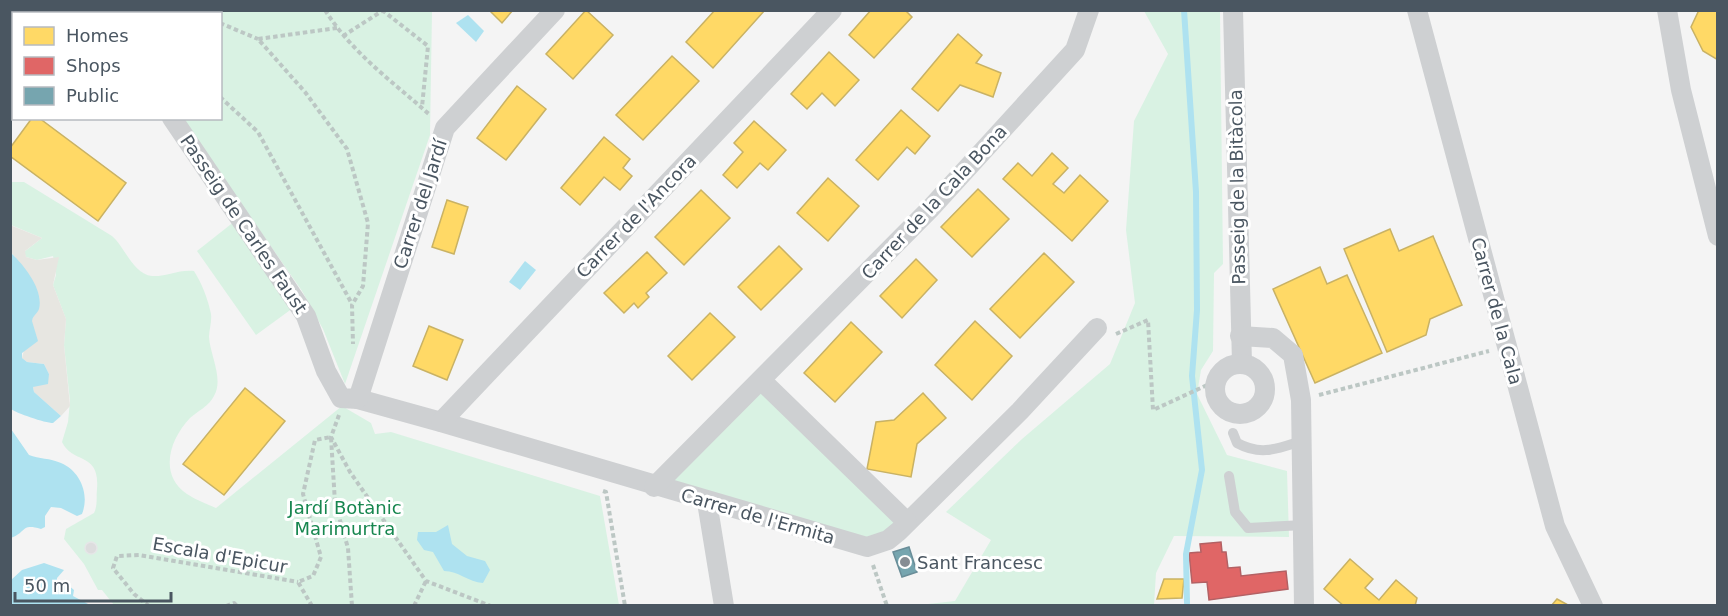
<svg xmlns="http://www.w3.org/2000/svg" width="1728" height="616" font-family="'DejaVu Sans',sans-serif">
	<style>
		.green { fill: #d9f2e3 }
		.sand { fill: #e7e6e1 }
		.water { fill: #aee2f0 }
		.homes { fill: #ffd966; stroke: #c9b264; stroke-width: 1.5 }
		.shops { fill: #e06666; stroke: #b36164; stroke-width: 1.5 }
		.public { fill: #76a5af; stroke: #698d98; stroke-width: 1.5 }
		.lines { fill: none; stroke-linecap: round; stroke-linejoin: round }
		.stream { stroke: #aee2f0; stroke-width: 6 }
		.building { fill: #ddddde; stroke: #e5e6e7; stroke-width: 1.5 }
		.path { stroke: #bcc7c4; stroke-width: 4; stroke-dasharray: 4.5 3; stroke-linecap: butt }
		.lane { stroke: #ced0d2; stroke-width: 10 }
		.street { stroke: #ced0d2; stroke-width: 20 }
		.poi-dot { fill: #868d94; stroke: #fff; stroke-width: 2 }
		.labels { text-anchor: middle; dominant-baseline: central; stroke-width: 6; stroke-linejoin: round; paint-order: stroke }
		.street-label { font-size: 18px; fill: #4a5661; stroke: #fff }
		.park-label { font-size: 18px; fill: #17864f; stroke: #fff }
		.poi-label { font-size: 18px; fill: #4a5661; stroke: #fff; text-anchor: start }
	</style>
	<rect width="100%" height="100%" fill="#f4f4f4"/>
	<g class="green">
		<polygon points="85,11 432,11 430,135 345,384 323,329 302,291 182,119 220,118 220,14 89,14"/>
		<polygon points="1144,11 1220,11 1223,264 1214,273 1213,351 1201,370 1197,394 1227,455 1287,471 1289,537 1174,536 1156,573 1154,605 910,606 955,601 991,540 946,512 1022,439 1110,364 1135,303 1126,230 1134,121 1168,54"/>
		<path d="M10 182H24L112 236C125 247 133 274 152 276 166 277 179 269 194 271 202 284 208 299 211 314 212 322 209 330 209 337 210 355 224 379 214 396 209 406 198 411 190 418 170 439 158 474 187 494 196 500 207 504 216 508L342 406 371 423 375 434 391 432 600 496 619 605H114L102 590H98L84 564 64 539 66 529 94 513C98 505 96 497 97 489 100 451 73 465 62 442L68 422 70 401 64 345 66 319 53 285 56 275 53 256 37 260 26 257 24 252 42 238 11 225Z"/>
		<polygon points="235,221 293,308 256,335 197,251"/>
		<polygon points="762,381 907,522 867,547 654,487"/>
	</g>
	<polygon class="sand" points="10,225 42,238 25,251 26,257 37,260 59,257 53,285 66,319 64,345 70,406 61,416 34,392 33,387 49,374 44,364 27,362 22,358 33,316 39,307 30,276 11,252"/>
	<g class="water">
		<polygon points="468,15 484,31 476,42 456,23"/>
		<path d="M10 252C23 264 44 289 39 309 37 314 33 315 32 321L38 341 22 353V358L27 362 44 364 49 374 48 384 33 387 34 392 61 416 53 423C45 423 16 413 11 409Z"/>
		<polygon points="525,261 536,270 520,290 509,282"/>
		<path d="M11 429 29 455C39 459 50 458 61 463 80 471 90 494 82 514L77 516 61 508 51 507 45 516V527L41 529C21 523 27 532 11 538Z"/>
		<path d="M448 525 452 544 467 556 485 561 490 570 483 583C468 582 459 571 444 571L433 552 424 550 417 540 418 532H436Z"/>
		<polygon points="44,563 64,570 57,578 57,582 68,585 74,590 73,596 90,605 11,605 11,580 22,570"/>
	</g>
	<g class="homes">
		<polygon points="489,10 513,10 502,23"/>
		<polygon points="586,10 613,35 573,79 546,54"/>
		<polygon points="765,10 713,68 686,42 715,10"/>
		<polygon points="871,10 905,10 912,17 874,58 849,35"/>
		<polygon points="1699,10 1718,10 1718,60 1703,51 1691,27"/>
		<polygon points="958,34 982,55 976,63 1001,73 993,97 960,85 938,111 912,89"/>
		<polygon points="10,47 14,49 14,68 10,72"/>
		<polygon points="829,52 859,80 835,106 822,93 807,109 791,94"/>
		<polygon points="672,56 699,81 643,140 616,115"/>
		<polygon points="517,86 546,109 506,160 477,138"/>
		<polygon points="901,110 930,136 915,154 907,147 878,180 856,160"/>
		<polygon points="32,118 39,118 126,183 98,221 10,156 10,148"/>
		<polygon points="754,121 786,150 768,170 760,163 737,188 723,175 743,152 734,143"/>
		<polygon points="604,137 630,159 623,168 632,176 620,190 604,177 580,205 561,188"/>
		<polygon points="1052,153 1068,168 1053,184 1064,193 1080,175 1108,201 1072,241 1003,179 1018,163 1032,176"/>
		<polygon points="828,178 859,206 828,241 797,213"/>
		<polygon points="978,189 1009,219 972,257 941,227"/>
		<polygon points="701,190 730,218 684,265 655,237"/>
		<polygon points="447,200 468,207 454,254 432,247"/>
		<polygon points="1390,229 1399,251 1433,236 1462,305 1430,319 1426,335 1387,352 1344,249"/>
		<polygon points="779,246 802,269 761,310 738,287"/>
		<polygon points="647,252 667,273 646,293 649,297 638,308 634,303 624,313 604,293"/>
		<polygon points="1044,253 1074,282 1020,338 990,309"/>
		<polygon points="916,259 937,280 902,318 880,296"/>
		<polygon points="1320,267 1327,284 1347,275 1382,353 1315,383 1273,289"/>
		<polygon points="710,313 735,337 692,380 668,356"/>
		<polygon points="975,321 1012,356 972,400 935,365"/>
		<polygon points="851,322 882,352 835,402 804,373"/>
		<polygon points="429,326 463,340 447,380 413,366"/>
		<polygon points="245,388 285,421 224,495 183,464"/>
		<polygon points="923,393 946,418 917,444 911,477 867,469 876,422 894,420"/>
		<polygon points="1350,559 1373,579 1365,588 1379,600 1396,580 1417,598 1415,606 1344,606 1324,589"/>
		<polygon points="1164,579 1184,579 1182,598 1157,599"/>
		<polygon points="1557,599 1568,605 1568,606 1551,606"/>
	</g>
	<polygon class="shops" points="1221,542 1222,552 1226,552 1228,568 1240,567 1241,576 1286,571 1288,589 1209,600 1207,582 1192,583 1189,553 1201,552 1200,544"/>
	<polygon class="public" points="909,547 917,572 902,577 893,552"/>
	<g class="lines">
		<polyline class="stream" points="1184,10 1196,192 1197,310 1192,376 1202,470 1186,554 1187,603"/>
	</g>
	<circle class="building" cx="91" cy="548" r="6"/>
	<g class="lines">
		<g class="path">
			<polyline points="191,10 198,14"/>
			<path d="M325 10C352 53 393 82 430 115"/>
			<polyline points="382,10 428,46 422,107"/>
			<polyline points="163,14 167,10"/>
			<polyline points="220,23 258,39"/>
			<polyline points="337,28 258,39 305,92 347,149 368,223 363,286 352,305 353,344"/>
			<polyline points="343,36 382,11"/>
			<polyline points="220,97 258,132 352,304"/>
			<polyline points="1116,334 1148,320 1153,410 1216,381"/>
			<polyline points="1319,395 1489,351"/>
			<polyline points="339,415 331,437 350,472 426,581 491,606"/>
			<polyline points="603,491 606,492 625,606"/>
			<polyline points="873,565 887,606"/>
			<polyline points="149,606 134,594 113,568 117,556 139,555 298,582"/>
			<polyline points="226,606 234,603 237,606"/>
			<polyline points="312,606 298,582 313,576 321,557 303,494 315,440 331,437 335,503 348,548 352,606"/>
			<polyline points="414,606 426,581"/>
		</g>
		<g class="lane">
			<path d="M1233 433 1237 443C1261 456 1276 449 1301 441"/>
			<polyline points="1229,476 1235,512 1248,528 1304,525"/>
		</g>
		<g class="street">
			<polyline points="74,10 78,14"/>
			<polyline points="1233,10 1242,363"/>
			<polyline points="1417,10 1555,526 1593,606"/>
			<polyline points="1667,10 1681,90 1718,236"/>
			<polyline points="172,118 306,316 326,371 341,398 358,399 441,422 867,547 888,540 899,531 1020,411 1097,328"/>
			<polyline points="1240,336 1273,338 1293,355 1301,400 1304,606"/>
			<circle cx="1240" cy="389" r="25"/>
			<polyline points="762,381 907,522"/>
			<polyline points="358,399 445,128 555,10"/>
			<polyline points="441,422 832,10"/>
			<polyline points="654,487 930,209 1075,50 1089,10"/>
			<polyline points="707,502 724,606"/>
		</g>
	</g>
	<circle class="poi-dot" cx="905" cy="562" r="6"/>
	<g class="labels">
		<g class="street-label">
			<text transform="translate(1237 187) rotate(-91)">Passeig de la Bitàcola</text>
			<text transform="translate(934 202) rotate(-47)">Carrer de la Cala Bona</text>
			<text transform="translate(420 204) rotate(-72)">Carrer del Jardí</text>
			<text transform="translate(636 216) rotate(-46)">Carrer de l'Ancora</text>
			<text transform="translate(244 224) rotate(56)">Passeig de Carles Faust</text>
			<text transform="translate(1497 311) rotate(75)">Carrer de la Cala</text>
			<text transform="translate(758 516) rotate(16)">Carrer de l'Ermita</text>
			<text transform="translate(220 555) rotate(10)">Escala d'Epicur</text>
		</g>
		<g class="park-label">
			<text x="345" y="507">Jardí Botànic<tspan x="345" dy="21">Marimurtra</tspan></text>
		</g>
		<g class="poi-label">
			<text x="917" y="562">Sant Francesc</text>
		</g>
	</g>
	<rect width="1728" height="616" fill="none" stroke="#4a5661" stroke-width="24"/>
	<rect x="12" y="12" width="210" height="108" fill="#ffffff" stroke="#b7bbc0" stroke-width="1.5"/>
	<rect x="24" y="27" width="30" height="18" fill="#ffd966" stroke="#b7bbc0" stroke-width="1.5"/>
	<text x="66" y="42" font-size="18" fill="#4a5661">Homes</text>
	<rect x="24" y="57" width="30" height="18" fill="#e06666" stroke="#b7bbc0" stroke-width="1.5"/>
	<text x="66" y="72" font-size="18" fill="#4a5661">Shops</text>
	<rect x="24" y="87" width="30" height="18" fill="#76a5af" stroke="#b7bbc0" stroke-width="1.5"/>
	<text x="66" y="102" font-size="18" fill="#4a5661">Public</text>
	<path d="M15 592v9h156v-9" fill="none" stroke="#4a5661" stroke-width="3"/>
	<text x="24" y="592" font-size="18" fill="#4a5661" stroke="#ffffff" stroke-width="4.5" paint-order="stroke">50 m</text>
</svg>
